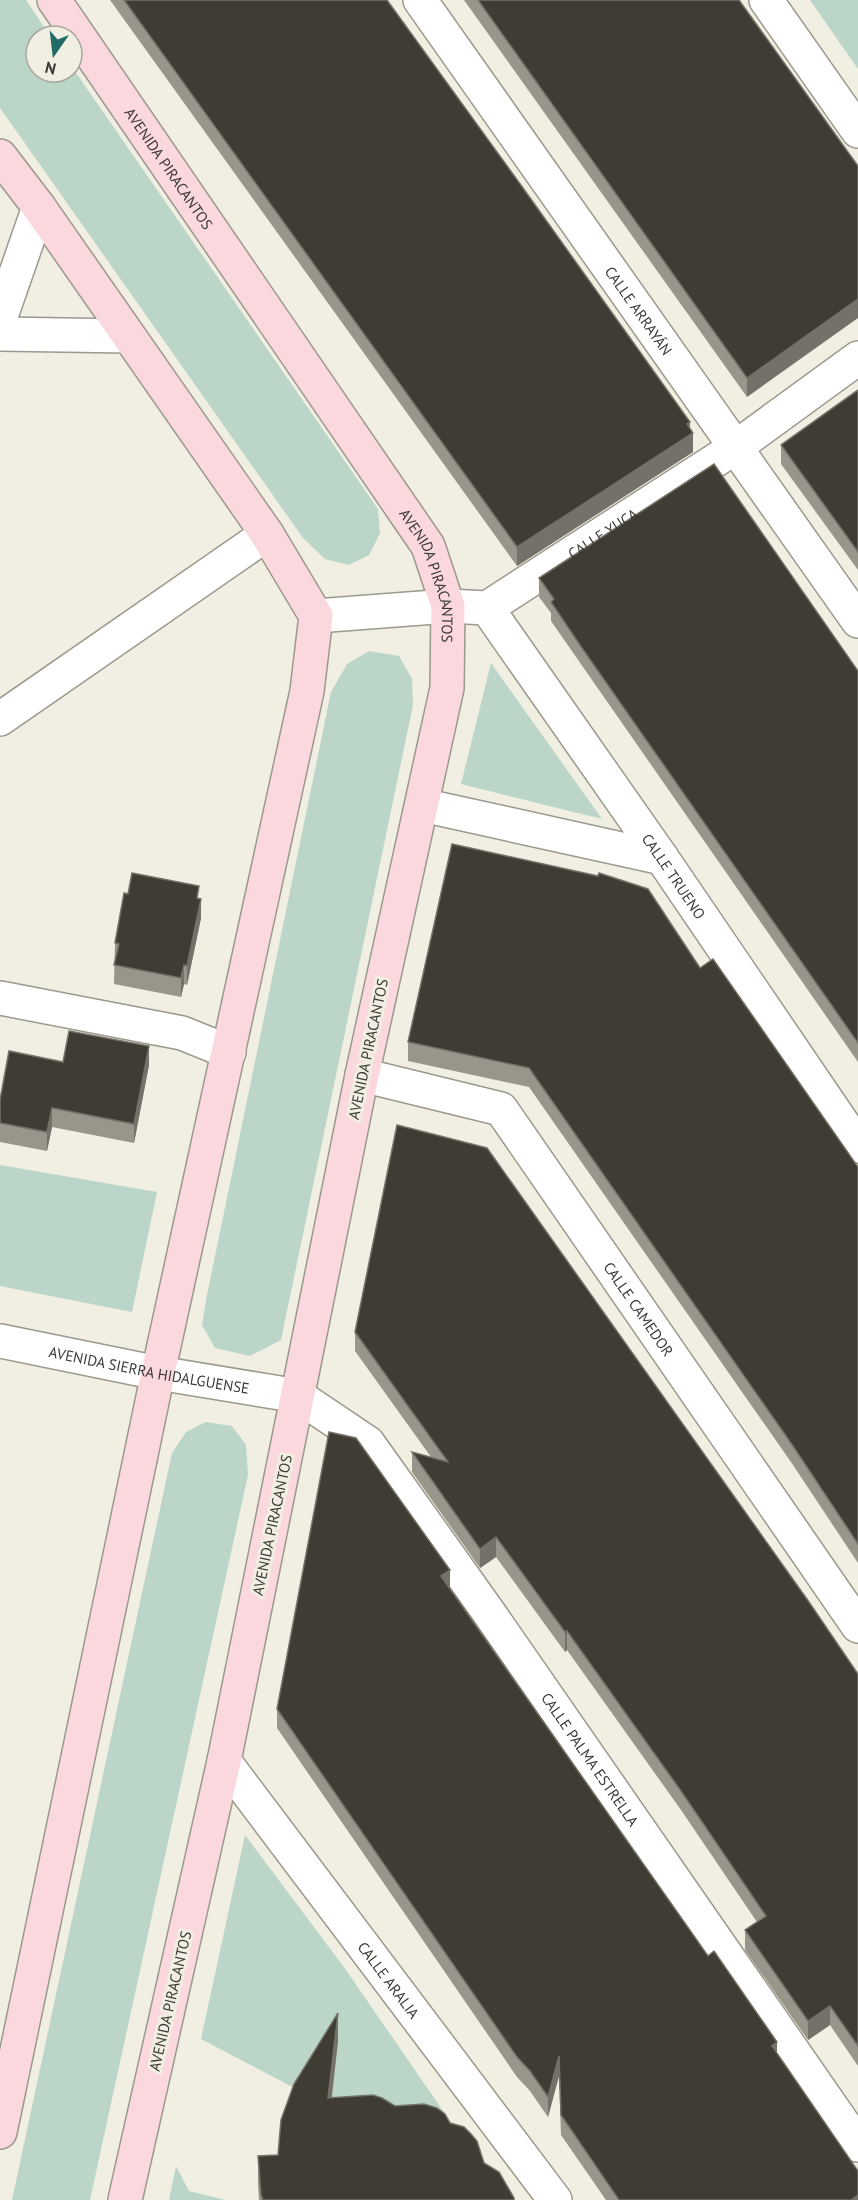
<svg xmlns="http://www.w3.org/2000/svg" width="858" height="2200" font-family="'PT Sans',sans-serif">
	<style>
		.green { fill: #bbd6c8 }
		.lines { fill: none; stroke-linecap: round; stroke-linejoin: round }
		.street-casing { stroke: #9b988d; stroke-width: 36 }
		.secondary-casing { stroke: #9b988d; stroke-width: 36 }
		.street { stroke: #fff; stroke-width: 33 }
		.secondary { stroke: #fbd8de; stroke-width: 33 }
		.wall { fill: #98958a }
		.shaded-wall { fill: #747168 }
		.building { fill: #3f3c33; stroke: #747168; stroke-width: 1.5 }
		.labels { text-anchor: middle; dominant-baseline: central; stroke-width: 6; stroke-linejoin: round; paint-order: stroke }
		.street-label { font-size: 15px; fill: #3c3b36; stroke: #f1eee2 }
	</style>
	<rect width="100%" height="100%" fill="#f1eee2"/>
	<g class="green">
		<polygon points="0,0 26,0 50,36 36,36 36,72 72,72 72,67 378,509 380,533 369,555 349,565 325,559 303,538 0,108"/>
		<polygon points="810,0 858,0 858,69"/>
		<polygon points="369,651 399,656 412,679 413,705 281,1340 250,1356 215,1348 202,1325 206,1300 331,692 347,664"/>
		<polygon points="491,663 602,819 461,784"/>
		<polygon points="0,1165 157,1192 132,1312 0,1286"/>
		<polygon points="206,1422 232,1426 246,1445 248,1475 90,2200 12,2200 172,1453 186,1432"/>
		<polygon points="245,1835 346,1970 470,2150 326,2103 332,2095 332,2084 302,2092 201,2039"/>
		<polygon points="176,2166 189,2191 226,2200 169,2200"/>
	</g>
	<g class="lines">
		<defs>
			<g id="street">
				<path id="s1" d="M420 0 858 621"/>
				<polyline points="766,0 858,131"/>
				<polyline points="0,319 39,207"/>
				<polyline points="0,334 128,336"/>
				<path id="s2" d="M487 608 662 858 858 1146"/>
				<path id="s3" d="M316 616 448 606 487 608 736 447 858 358"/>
				<polyline points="0,719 267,534"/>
				<polyline points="422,805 662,858"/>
				<polyline points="0,998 182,1033 229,1052"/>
				<path id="s4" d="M362 1075 501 1109 858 1626"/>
				<path id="s5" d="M0 1341 158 1373 298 1396 368 1443 487 1610 858 2145"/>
				<path id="s6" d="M224 1761 555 2200"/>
			</g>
			<g id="secondary">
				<path id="s7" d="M54 0 428 546 448 606 447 688 362 1075 224 1761 125 2200"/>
				<polyline points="0,156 39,207 267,534 316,616 307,691 158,1373 0,2132"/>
			</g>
		</defs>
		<use href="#street" class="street-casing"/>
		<use href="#secondary" class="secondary-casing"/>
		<use href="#street" class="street"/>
		<use href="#secondary" class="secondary"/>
	</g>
	<g class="wall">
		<polygon points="110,0 387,0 690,429 693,452 517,566"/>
		<polygon points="464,0 739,0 858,166 747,397"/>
		<polygon points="858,390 858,570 781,464 781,445"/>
		<polygon points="539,578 858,671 858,1062 551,621 551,613 539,597"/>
		<polygon points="128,894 199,899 201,918 187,985 184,984 181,997 114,984 115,943"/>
		<polygon points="700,968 858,1167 858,1563 793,1465 529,1087 408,1061 408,1042"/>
		<polygon points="63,1062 149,1065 134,1143 52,1127 47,1151 0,1142 0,1100"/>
		<polygon points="355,1332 858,1674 858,2066 830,2025 808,2040 745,1950 745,1930 757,1922 681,1810 567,1650 565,1652 496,1557 480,1568 412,1472 412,1452 431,1457 355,1351"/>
		<polygon points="450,1588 777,2054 858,2200 606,2200 561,2135 559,2076 548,2117 530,2091 517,2077 277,1728 277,1709"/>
		<polygon points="338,2041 332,2097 395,2106 450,2123 484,2163 514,2200 259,2200 258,2185 258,2156 278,2155"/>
	</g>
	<g class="shaded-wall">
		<polygon points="858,299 858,318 747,397 747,378"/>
		<polygon points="690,422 690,435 693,433 693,452 517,566 517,547"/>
		<polygon points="201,899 201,918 187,985 187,966"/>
		<polygon points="184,965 184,984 181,997 181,978"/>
		<polygon points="149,1046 149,1065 134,1143 134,1124"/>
		<polygon points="52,1108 52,1127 47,1151 47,1132"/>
		<polygon points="496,1537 496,1557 480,1568 480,1549"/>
		<polygon points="450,1570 450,1590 441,1576"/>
		<polygon points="567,1631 567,1650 565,1652 565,1632"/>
		<polygon points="830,2006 830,2025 808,2040 808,2021"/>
		<polygon points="338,2013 338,2041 328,2126 328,2098"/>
		<polygon points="777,2042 777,2061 772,2046"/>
		<polygon points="559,2056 559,2076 548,2117 548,2097"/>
		<polygon points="858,2195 858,2200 851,2200"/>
	</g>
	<g class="building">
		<polygon points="124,0 387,0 523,188 690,422 687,424 693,433 517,547"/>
		<polygon points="478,0 739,0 858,166 858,299 747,378"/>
		<polygon points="858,390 858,552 781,445"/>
		<polygon points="714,464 858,671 858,1043 582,648 551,602 554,599 539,578"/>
		<polygon points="452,844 598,876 599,873 648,889 700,968 713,959 858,1167 858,1544 793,1446 529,1068 408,1042"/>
		<polygon points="132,873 199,886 197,898 201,899 187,966 184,965 181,978 114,965 119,944 115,943 124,893 128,894"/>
		<polygon points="69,1031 149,1046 134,1124 52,1108 47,1132 0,1123 0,1100 9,1051 63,1062"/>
		<polygon points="397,1125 487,1148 809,1602 858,1674 858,2046 830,2006 808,2021 745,1930 766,1916 681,1791 567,1631 565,1632 496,1537 480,1549 412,1452 448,1462 355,1332"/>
		<polygon points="329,1432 356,1438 450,1570 441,1576 708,1956 714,1951 777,2042 772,2046 858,2171 858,2195 851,2200 619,2200 561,2115 559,2056 548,2097 530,2071 517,2057 277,1709"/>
		<polygon points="338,2013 328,2098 373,2095 382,2098 395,2106 424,2104 437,2108 445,2114 450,2123 464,2127 471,2134 477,2141 484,2163 499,2172 514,2198 514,2200 263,2200 261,2195 258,2156 278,2155 281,2120 294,2084"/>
	</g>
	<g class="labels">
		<g class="street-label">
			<text stroke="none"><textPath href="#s7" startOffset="204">AVENIDA PIRACANTOS</textPath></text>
			<text stroke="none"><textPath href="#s1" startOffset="380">CALLE ARRAYÁN</textPath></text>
			<text stroke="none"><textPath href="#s3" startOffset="309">CALLE YUCA</textPath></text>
			<text stroke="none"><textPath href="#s7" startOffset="690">AVENIDA PIRACANTOS</textPath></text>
			<text stroke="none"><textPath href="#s2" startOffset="327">CALLE TRUENO</textPath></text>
			<text transform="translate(368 1049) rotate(-78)">AVENIDA PIRACANTOS</text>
			<text stroke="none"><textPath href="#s4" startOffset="386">CALLE CAMEDOR</textPath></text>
			<text stroke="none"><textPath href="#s5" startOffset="152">AVENIDA SIERRA HIDALGUENSE</textPath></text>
			<text transform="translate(272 1525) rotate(-78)">AVENIDA PIRACANTOS</text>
			<text stroke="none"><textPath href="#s5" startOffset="774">CALLE PALMA ESTRELLA</textPath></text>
			<text stroke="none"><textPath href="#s6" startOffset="274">CALLE ARALIA</textPath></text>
			<text transform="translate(170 2001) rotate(-77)">AVENIDA PIRACANTOS</text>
		</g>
	</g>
	<g transform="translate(54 54) rotate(194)"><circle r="28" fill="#f1eee2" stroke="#a9a69d" stroke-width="1.5"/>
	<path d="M0-4.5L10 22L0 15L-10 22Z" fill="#216c66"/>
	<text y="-9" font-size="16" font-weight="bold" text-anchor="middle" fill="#3c3b36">N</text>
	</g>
</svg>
